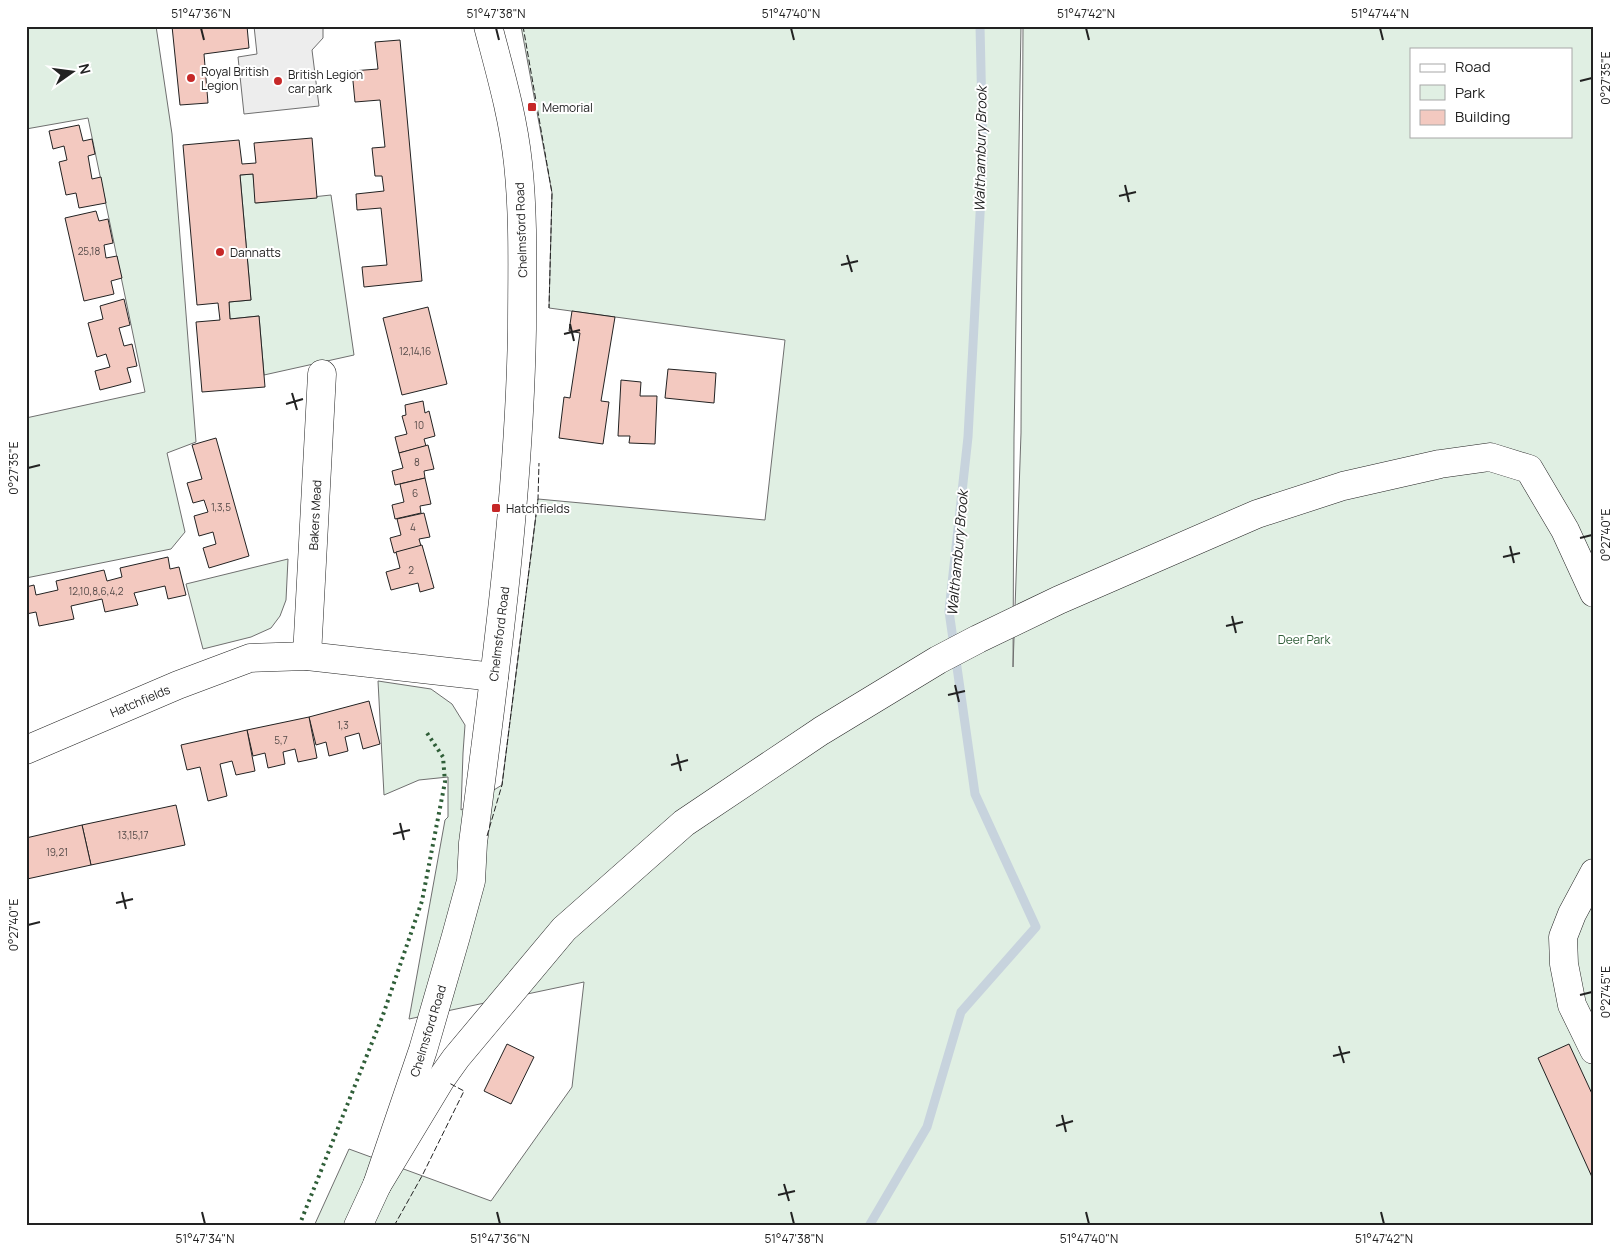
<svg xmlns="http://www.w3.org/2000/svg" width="1620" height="1252" font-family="Manrope,sans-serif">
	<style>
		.green { fill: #e0efe3; stroke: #6f6f6f; fill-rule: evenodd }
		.parking { fill: #ededed; stroke: #6f6f6f }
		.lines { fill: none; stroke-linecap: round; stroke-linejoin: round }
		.stream { stroke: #c7d3dd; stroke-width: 9 }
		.building { fill: #f3c9c0; stroke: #222 }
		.minor-casing { stroke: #222; stroke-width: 29 }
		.minor { stroke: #fff; stroke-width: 28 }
		.hedge { stroke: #2f5e38; stroke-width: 4; stroke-dasharray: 2.5 4; stroke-linecap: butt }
		.fence { stroke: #222; stroke-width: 1; stroke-dasharray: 6 2.5; stroke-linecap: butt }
		.ticks { fill: none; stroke: #222; stroke-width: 2 }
		.poi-dot { fill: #c62828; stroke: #fff; stroke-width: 2 }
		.labels { text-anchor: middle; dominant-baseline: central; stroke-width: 4; stroke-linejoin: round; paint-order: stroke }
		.number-label { font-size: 10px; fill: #564c4a }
		.poi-label { font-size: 12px; fill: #222; stroke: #fff; text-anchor: start }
		.street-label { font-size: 12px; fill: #222; stroke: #fff }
		.park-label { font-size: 12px; fill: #2f5e38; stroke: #fff }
		.water-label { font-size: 14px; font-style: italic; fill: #222; stroke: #fff }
		.neatline { fill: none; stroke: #222; stroke-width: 2 }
		.ticks-label { font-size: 12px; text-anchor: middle; fill: #222 }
	</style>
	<rect width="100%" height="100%" fill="#fff"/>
	<g class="green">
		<polygon points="26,26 156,26 172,134 196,442 167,453 185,532 171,549 26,578 26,418 145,392 88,118 26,129"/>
		<path d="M521 26H1021L1014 437 1013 667 1021 433 1023 26H1594V1226H314L349 1149 491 1201 572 1087 584 982 409 1019 445 820 448 817V777L419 780 384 795 378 681 431 689 452 704 465 725 463 753 461 810 502 785 538 499 765 520 785 340 549 308 552 193ZM1411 49H1571V136H1411Z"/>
		<polygon points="253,174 256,203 331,195 354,355 264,375 259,316 230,319 229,302 251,300 240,175"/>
		<polygon points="288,559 286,600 280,616 271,628 251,637 203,649 186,584"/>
	</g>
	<polygon class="parking" points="254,26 323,26 323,38 312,50 319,106 244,114 238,57 257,54"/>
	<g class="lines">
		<polyline class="stream" points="869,1226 927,1127 961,1012 1036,927 975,794 949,611 968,437 983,159 980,26"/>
	</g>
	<g class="building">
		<polygon points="172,26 247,26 249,48 204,54 208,103 180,105"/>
		<polygon points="400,40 422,281 364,287 362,267 387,265 381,208 357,210 356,194 384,191 382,176 375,176 372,148 385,147 380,100 355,102 352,71 378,69 375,42"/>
		<polygon points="79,125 83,141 92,139 95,154 88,156 92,179 101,177 106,203 79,208 76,193 66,195 59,162 67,160 64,146 53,149 49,131"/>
		<polygon points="312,138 317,198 255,203 253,174 240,175 251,300 229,302 230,319 259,316 265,387 202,392 196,322 220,320 218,303 197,305 183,145 239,140 242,164 256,163 254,143"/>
		<polygon points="96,211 99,221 108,219 113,243 104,245 106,258 117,256 122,278 111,281 114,294 84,301 65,218"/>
		<polygon points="124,299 130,325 119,328 124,346 132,344 137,366 127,368 131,382 100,390 95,371 110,367 106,354 97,357 88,323 103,319 100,306"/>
		<polygon points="428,307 447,384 402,395 383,318"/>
		<polygon points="572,311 615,317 601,401 609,402 603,444 559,438 564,397 570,398 580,333 569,331"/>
		<polygon points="668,369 716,373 714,403 665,398"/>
		<polygon points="621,380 641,382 640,396 657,396 655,444 629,443 630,436 618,436"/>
		<polygon points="423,401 425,413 429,411 435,436 424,439 426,446 399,453 395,437 407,434 402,416 406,415 405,405"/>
		<polygon points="216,438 249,556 209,568 203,548 216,544 213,532 199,536 194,516 208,512 204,500 193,503 187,483 202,479 192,445"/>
		<polygon points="428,445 434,469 424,471 425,478 395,485 392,471 403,468 399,453"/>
		<polygon points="425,478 431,504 420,506 421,513 395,519 392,505 404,502 400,484"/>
		<polygon points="424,513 430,537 419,539 421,546 394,553 390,538 401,535 397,519"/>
		<polygon points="422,545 434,588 420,592 418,583 391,590 386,572 400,568 396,552"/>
		<polygon points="168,557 170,569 179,567 186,595 168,599 165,586 134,593 138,605 105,612 102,599 71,606 74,619 39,626 36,612 26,614 26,587 34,585 36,595 58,590 56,581 104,570 107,581 122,577 120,568"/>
		<polygon points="369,701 380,744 363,749 359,733 345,737 348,751 329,756 326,742 316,745 309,717"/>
		<polygon points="309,717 317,758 298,762 295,749 283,752 285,764 268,768 265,753 253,756 247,730"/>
		<polygon points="247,730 255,771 236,775 232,761 220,764 227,796 208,801 200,767 187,770 181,745"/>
		<polygon points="176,805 185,845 91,865 82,825"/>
		<polygon points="82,825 91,865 27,879 26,838"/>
		<polygon points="507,1044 534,1057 511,1104 484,1091"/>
		<polygon points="1569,1044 1594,1098 1594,1177 1592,1177 1538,1058"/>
	</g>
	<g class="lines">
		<defs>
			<g id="minor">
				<polyline points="307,656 322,374"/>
				<polyline points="26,750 178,685 250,658 307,656 494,677"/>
				<polyline points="1594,873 1572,914 1563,937 1564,964 1572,1005 1594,1050"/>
				<polyline points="377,1185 441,1079 456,1058 564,929 684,823 821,731 938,660 978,639 1059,600 1257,514 1343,486 1440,464 1490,457 1529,469 1565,530 1594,593"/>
				<path d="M358 1226 377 1185 423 1050 456 936 471 881 473 843C495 672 519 502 522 329 522 274 524 219 518 163 513 116 500 72 488 26"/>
			</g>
		</defs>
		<use href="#minor" class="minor-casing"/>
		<use href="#minor" class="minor"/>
		<polyline class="hedge" points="299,1226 383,1015 422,901 445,782 443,757 427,733"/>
		<g class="fence">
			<polyline points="523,26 552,193 549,308"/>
			<polyline points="487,836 502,785 538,499 539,463"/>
			<polyline points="394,1226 422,1176 464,1091 449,1083"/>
		</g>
	</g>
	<path class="ticks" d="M201 28 204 40M496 28 499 40M791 28 794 40M1086 28 1089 40M1380 28 1383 40M1580 81 1592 78M1125 185 1129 202M1119 196 1136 192M847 255 852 272M841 265 858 261M570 324 574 341M564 334 580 330M292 393 297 410M286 404 303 399M28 468 40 465M1580 538 1592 535M1510 546 1514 563M1503 557 1520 553M1232 616 1236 633M1226 626 1243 622M955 685 959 702M948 695 965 691M677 754 681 771M671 765 688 760M400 823 404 840M393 834 410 830M122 892 126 909M116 903 133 899M28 925 40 922M1580 995 1592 992M1339 1046 1344 1063M1333 1056 1350 1052M1062 1115 1066 1132M1056 1126 1073 1121M784 1184 789 1201M778 1195 795 1191M202 1212 205 1224M497 1212 500 1224M791 1212 794 1224M1086 1212 1089 1224M1381 1212 1384 1224"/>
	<g class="poi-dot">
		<circle cx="191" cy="78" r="5"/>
		<circle cx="278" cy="81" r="5"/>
		<rect x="527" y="102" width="10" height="10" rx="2.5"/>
		<circle cx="220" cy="252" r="5"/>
		<rect x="491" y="503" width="10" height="10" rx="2.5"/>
	</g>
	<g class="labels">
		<g class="number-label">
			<text x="89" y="251">25,18</text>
			<text x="415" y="351">12,14,16</text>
			<text x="419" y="425">10</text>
			<text x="417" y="462">8</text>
			<text x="415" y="493">6</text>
			<text x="221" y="507">1,3,5</text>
			<text x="413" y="527">4</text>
			<text x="411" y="570">2</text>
			<text x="96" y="591">12,10,8,6,4,2</text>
			<text x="343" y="725">1,3</text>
			<text x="281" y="740">5,7</text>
			<text x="133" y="835">13,15,17</text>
			<text x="57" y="852">19,21</text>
		</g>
		<g class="poi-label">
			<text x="201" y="71">Royal British<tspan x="201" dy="14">Legion</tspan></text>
			<text x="288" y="74">British Legion<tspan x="288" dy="14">car park</tspan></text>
			<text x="542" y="107">Memorial</text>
			<text x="230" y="252">Dannatts</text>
			<text x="506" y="508">Hatchfields</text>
		</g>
		<g class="street-label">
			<text transform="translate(521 230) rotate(-92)">Chelmsford Road</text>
			<text transform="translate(315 515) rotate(-87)">Bakers Mead</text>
			<text transform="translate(499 634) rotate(-83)">Chelmsford Road</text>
			<text transform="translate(140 701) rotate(-23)">Hatchfields</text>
			<text transform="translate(428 1031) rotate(-73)">Chelmsford Road</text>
		</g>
		<g class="park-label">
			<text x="1304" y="639">Deer Park</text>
		</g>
		<g class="water-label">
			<text transform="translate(980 149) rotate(-89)">Walthambury Brook</text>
			<text transform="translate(957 553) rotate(-85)">Walthambury Brook</text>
		</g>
	</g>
	<rect width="1620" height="1252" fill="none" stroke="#ffffff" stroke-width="55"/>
	<rect x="1410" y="48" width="162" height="90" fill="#ffffff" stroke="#a7a7a7"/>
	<rect x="1420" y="64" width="25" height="8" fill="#ffffff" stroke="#a7a7a7"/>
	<text x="1455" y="72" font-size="15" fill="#222222">Road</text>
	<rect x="1420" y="85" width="25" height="15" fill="#e0efe3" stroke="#a7a7a7"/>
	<text x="1455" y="98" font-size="15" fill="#222222">Park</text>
	<rect x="1420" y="110" width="25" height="15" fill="#f3c9c0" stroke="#a7a7a7"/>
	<text x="1455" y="122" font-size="15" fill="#222222">Building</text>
	<g transform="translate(72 72) rotate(76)" stroke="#ffffff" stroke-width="4" paint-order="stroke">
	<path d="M0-4L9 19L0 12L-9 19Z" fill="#222222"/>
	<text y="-8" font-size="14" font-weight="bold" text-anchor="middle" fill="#222222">N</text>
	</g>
	<rect x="28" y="28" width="1564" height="1196" class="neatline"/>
	<g class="ticks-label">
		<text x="201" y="18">51°47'36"N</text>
		<text x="496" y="18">51°47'38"N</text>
		<text x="791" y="18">51°47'40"N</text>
		<text x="1086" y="18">51°47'42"N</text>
		<text x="1380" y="18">51°47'44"N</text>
		<text transform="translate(1606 78) rotate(-90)" y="4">0°27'35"E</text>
		<text transform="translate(14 468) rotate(-90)" y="4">0°27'35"E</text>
		<text transform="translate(1606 535) rotate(-90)" y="4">0°27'40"E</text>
		<text transform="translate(14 925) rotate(-90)" y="4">0°27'40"E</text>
		<text transform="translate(1606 992) rotate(-90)" y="4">0°27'45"E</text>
		<text x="205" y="1243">51°47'34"N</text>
		<text x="500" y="1243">51°47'36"N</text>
		<text x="794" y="1243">51°47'38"N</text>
		<text x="1089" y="1243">51°47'40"N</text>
		<text x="1384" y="1243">51°47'42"N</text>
	</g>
</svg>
